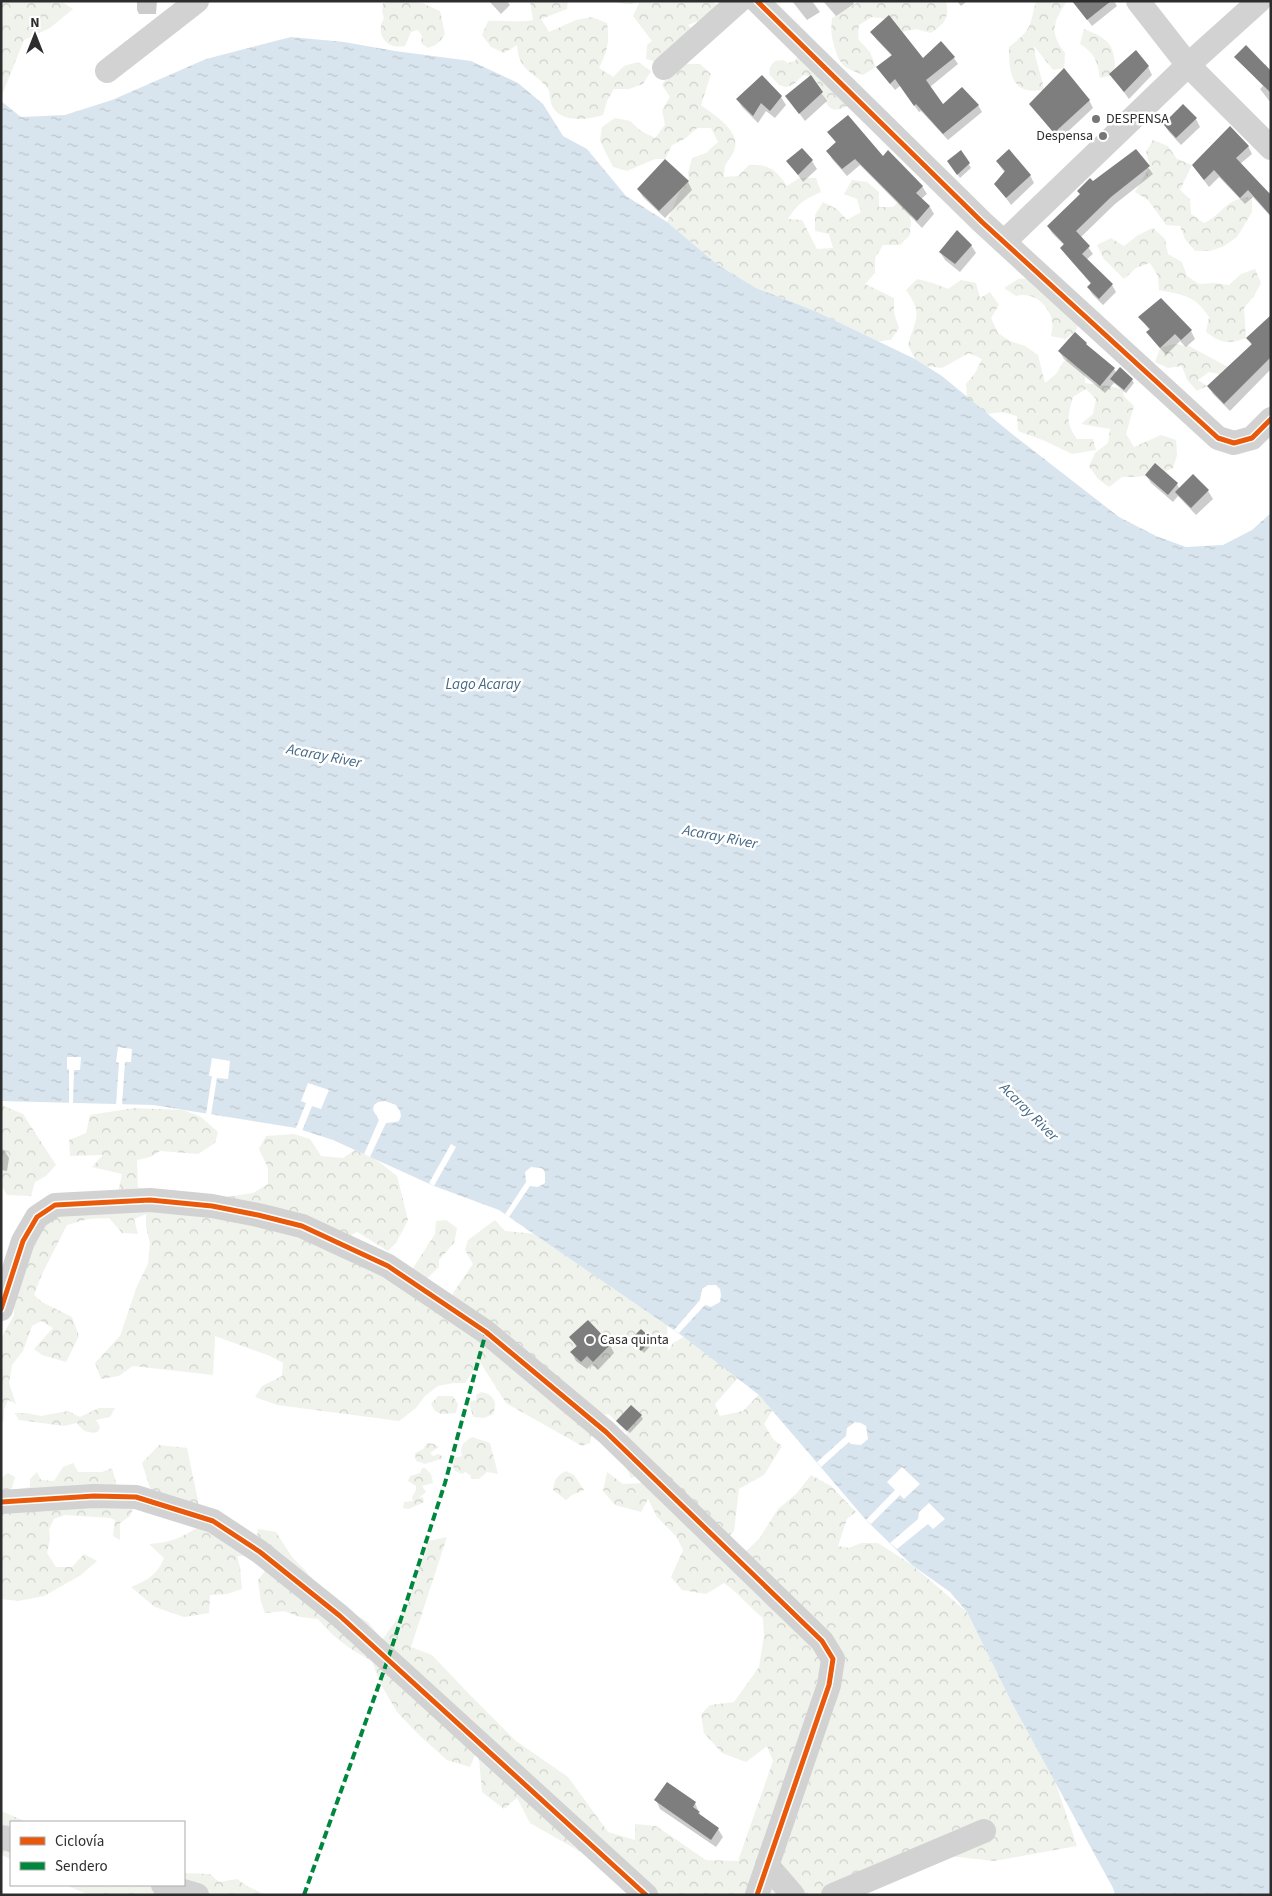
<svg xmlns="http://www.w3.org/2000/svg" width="1272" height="1896" font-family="'Source Sans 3',sans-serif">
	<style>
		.forest { fill: url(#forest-crowns) }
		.water { fill: url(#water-ripples) }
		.pier { fill: #fff }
		.shadow { fill: #0003 }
		.building { fill: #7e7e7e }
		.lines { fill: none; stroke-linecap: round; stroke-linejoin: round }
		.minor { stroke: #d2d2d2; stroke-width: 24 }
		.quiet { stroke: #00873e; stroke-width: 4; stroke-dasharray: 8 4; stroke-linecap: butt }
		.cycleway-casing { stroke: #fff; stroke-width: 8 }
		.cycleway { stroke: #e8590c; stroke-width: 5 }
		.poi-dot { fill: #767676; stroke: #fff; stroke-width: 2 }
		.labels { text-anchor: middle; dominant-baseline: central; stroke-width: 5; stroke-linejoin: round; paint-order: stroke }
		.poi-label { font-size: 14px; fill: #2d2d2d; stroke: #fff; text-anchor: start }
		.water-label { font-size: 15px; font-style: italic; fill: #446885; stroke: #fff }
	</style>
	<defs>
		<pattern id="forest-crowns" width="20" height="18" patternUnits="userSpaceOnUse" patternTransform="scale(1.25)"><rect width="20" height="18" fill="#eff3ec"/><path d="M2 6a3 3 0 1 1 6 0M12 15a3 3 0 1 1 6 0" fill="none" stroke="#cdd1cb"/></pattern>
		<pattern id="water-ripples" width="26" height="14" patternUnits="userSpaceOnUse" patternTransform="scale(1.25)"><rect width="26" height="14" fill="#d9e5ee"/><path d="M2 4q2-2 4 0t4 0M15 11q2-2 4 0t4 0" fill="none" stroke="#bbc5cc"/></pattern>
	</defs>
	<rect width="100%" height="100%" fill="#fff"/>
	<g class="forest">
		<polygon points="1,1 61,1 73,9 50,28 24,40 2,95"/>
		<path d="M397 1 422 3 440 11 445 34C440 42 437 45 428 48L421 43 422 36 418 30 411 32 405 46C386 50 375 34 384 18L382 11 383 3Z"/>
		<path d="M530 1H568L567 9 541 19 549 32 576 20 592 17 607 23C610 43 607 51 599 68L613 77 624 66 638 62 651 71 643 84 629 89H614L607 101 603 115C587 120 558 124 551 103 549 95 551 91 545 85 530 69 519 71 517 45L504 53 491 47 482 35 488 21C504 20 518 23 533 20Z"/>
		<polygon points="610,1 710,1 722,7 715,15 688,25 699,36 661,63 646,59 647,45 652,41 633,16 639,3 625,4"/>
		<path d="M860 1H946C950 18 944 24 931 33L916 29 902 32 901 29 895 31 886 19 872 17 859 25 858 39 870 52 876 67 863 75C843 67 840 66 834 45 831 35 831 29 832 18Z"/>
		<path d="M1036 1H1067C1053 22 1049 33 1065 53L1064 68 1053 70 1034 46C1035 62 1042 75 1044 90 1011 95 1009 74 1009 47 1032 29 1029 28 1036 1Z"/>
		<path d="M1084 29C1112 40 1115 46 1115 75L1100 78C1097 60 1095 54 1080 44Z"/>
		<path d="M799 55 849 105C815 124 832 77 803 75L793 85 786 87 779 85 769 74 770 67 775 61 783 60 788 63 795 61Z"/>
		<path d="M684 64H700L711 74 701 105C715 116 744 132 733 153 726 166 725 160 724 177L738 176 749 165C769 164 775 169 787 186L799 178H816L821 192C805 199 797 204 788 219L802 220 817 249 833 248 829 234 815 231V215L823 202 837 209 847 220 861 212 857 199 844 194 852 180 867 182 879 192V207H893L904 197 917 204 910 217 911 221 910 235 900 245H883L875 258V273L865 284 894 298V313L899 328 891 340 877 341 815 311 756 288 718 265 667 222 679 193 689 181 688 173 692 158 706 153 718 142 711 128H697L686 138 672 145 665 159H655L627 171 613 167 600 141 602 127 615 118 630 121 641 131 655 138 665 125 662 110 670 97 662 85 670 73Z"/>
		<path d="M1153 140 1168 146 1177 159 1192 165 1180 190 1190 199 1191 214 1204 223C1226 212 1223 199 1252 197V212L1237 237 1224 246 1210 251H1195L1185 239 1180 226 1166 225 1148 200 1135 192 1150 166 1146 152Z"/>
		<path d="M1153 228 1165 239 1168 254 1182 262 1187 276 1199 284 1215 283 1229 285 1241 274 1255 269 1261 283 1254 296 1244 308 1246 338C1228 345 1221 343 1206 332L1209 317C1195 295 1183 295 1159 290L1158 276 1150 263 1136 268 1124 279 1104 259 1097 245 1111 238 1124 246 1138 235Z"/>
		<path d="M1034 278 1082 318 1075 332 1065 339 1051 336C1052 331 1053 325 1052 320 1048 304 1033 291 1016 296L1004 288 1018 279Z"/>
		<path d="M917 279 933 283 948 289 961 280 976 283 980 298 990 292 999 305 991 318 998 333 1010 341 1025 346 1038 355 1045 383 1056 374 1064 361 1077 355 1085 374V383C1099 385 1110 385 1124 390L1123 395 1134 406 1126 434 1134 447 1161 435 1176 440 1177 455 1173 468 1159 474 1136 477H1122L1109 487 1098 479 1089 466 1095 453 1108 443 1110 429 1081 424 1093 414 1096 399 1086 389 1073 397C1068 416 1065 422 1077 439H1093L1096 450 1072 454 1045 441 1018 431 1017 416 1002 412 987 414 967 398 966 384 975 373 982 359 969 353 942 368 926 366 915 359 908 345C915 319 924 315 906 290Z"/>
		<polygon points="1174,344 1189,346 1228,367 1219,374 1209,372 1198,380 1207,386 1197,391 1187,380 1182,366 1168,368 1155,362 1160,348"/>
		<polygon points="1,1105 23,1114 56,1165 46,1176 35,1182 31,1196 7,1195 1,1185"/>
		<path d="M134 1108 183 1110 201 1117 218 1132 215 1143 198 1154 160 1151 150 1157 137 1160 138 1188 213 1199 253 1193 268 1184V1168L259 1149 266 1136 294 1134 310 1139 321 1156 343 1158 355 1150 374 1158 397 1176 408 1220 396 1243 388 1251 357 1232 345 1239 395 1273 413 1268 435 1234 436 1221 446 1220 457 1228 454 1243 439 1260V1267L418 1287 419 1301 431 1310 454 1307 453 1293 473 1264 465 1250 468 1240 495 1220 505 1231 535 1234 649 1313 667 1321 668 1351 673 1343 691 1333 738 1378 715 1404 720 1416 743 1411 763 1390 775 1406 764 1424 773 1439 782 1446 764 1475 739 1489 734 1531 719 1546 745 1552 759 1539 778 1509 796 1494 811 1475 831 1486 856 1512 847 1519 838 1546 849 1548 861 1543H878L912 1565 967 1612 1013 1705 1055 1781 1077 1846 994 1861 913 1852 852 1895H634L607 1867 530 1823 517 1798 504 1809 482 1792 478 1747 470 1767 447 1760 419 1735 397 1712 380 1683 372 1661C351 1650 333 1638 318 1619L300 1617 284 1611 265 1613 261 1602 258 1580 276 1557 237 1556 240 1567 242 1589 227 1594 210 1595 209 1613 184 1617 155 1607 131 1587C148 1580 157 1575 164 1558L149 1544C168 1543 181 1538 197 1528L150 1488 142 1463 159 1445 187 1448 201 1515 255 1551 258 1529 276 1532 292 1557 306 1571 324 1596 368 1622 382 1640 407 1605 428 1541 447 1537 411 1647 432 1655 470 1695 516 1741 568 1777 608 1832 635 1840V1824L656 1826 706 1860 738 1861 773 1761 767 1746 746 1762 722 1753 704 1733 701 1714 710 1705 734 1702 759 1667 764 1636 763 1618C749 1607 739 1593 724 1583L706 1594 682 1590 671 1577 683 1550 676 1536 657 1517 648 1499 641 1512 615 1505 603 1491 607 1472 623 1484 644 1483V1473L631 1478C623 1460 622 1453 627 1433L609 1414 596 1416 590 1443 582 1446 506 1403 480 1362 465 1383H453L438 1386 425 1396 416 1408 399 1421 277 1405 255 1397 262 1386 282 1376 283 1363 270 1356 215 1336 213 1375 133 1366 119 1376 101 1379 95 1363 120 1336 137 1286 148 1264 150 1243 146 1227V1214L134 1219 138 1234 122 1233 109 1218 88 1219 67 1225 42 1274 34 1295 42 1302 72 1317 79 1336 66 1362 42 1355 34 1349 53 1328 41 1321 32 1326 23 1351 12 1365 9 1383 16 1404 8 1400 4 1410V1420L1 1423V1339L14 1315V1296L39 1222 118 1193 122 1174 92 1167 103 1155 70 1156 69 1140 86 1133 90 1115Z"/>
		<path d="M481 1392C494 1394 498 1403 493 1414L484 1418 473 1417 469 1402 476 1400V1395Z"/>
		<polygon points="438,1396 453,1396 458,1404 456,1413 441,1414 435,1411 431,1404"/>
		<path d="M99 1408H115L110 1417 96 1420 100 1427 98 1432C86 1433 84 1432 77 1423L64 1426 19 1420 15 1413H26L41 1416 68 1411 80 1417Z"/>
		<path d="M472 1437 490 1443 498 1474 487 1472 479 1479H472L470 1475 465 1472 462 1474 455 1471 453 1466 454 1458 462 1456C459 1446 464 1442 472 1437Z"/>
		<polygon points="427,1443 434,1444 439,1447 430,1453 433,1456 438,1454 442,1456 441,1459 425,1464 416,1461 415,1453 423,1449"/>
		<polygon points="73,1463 78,1472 102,1472 112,1468 118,1490 133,1509 130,1516 120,1523 120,1540 113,1536 115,1520 110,1518 65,1515 54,1519 49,1529 50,1539 47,1553 56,1567 72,1567 84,1554 97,1561 81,1575 44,1596 18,1601 1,1599 1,1478 8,1473 15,1477 11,1491 30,1487 30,1479 37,1472 41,1480 54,1481 63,1467"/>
		<polygon points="422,1468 425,1468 431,1474 433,1483 422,1486 426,1492 419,1498 423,1497 424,1502 409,1509 403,1508 404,1502 413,1501 412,1497 416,1490 416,1486 408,1481 410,1476 420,1473"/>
		<path d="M566 1471 574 1475 584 1490 572 1495 566 1500 553 1490C554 1480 557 1475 566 1471Z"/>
		<polygon points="1,1811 27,1822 11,1822 11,1859 1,1855"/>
		<polygon points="184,1873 210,1874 219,1882 237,1879 247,1886 266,1895 90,1895 65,1885 184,1885"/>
	</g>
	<polygon class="water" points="291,37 344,42 395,51 471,61 518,83 543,104 563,136 587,149 626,196 667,222 718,265 756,288 815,311 915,359 942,376 1012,434 1119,517 1156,536 1186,547 1223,545 1252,530 1271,513 1271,1895 1115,1895 1113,1888 1013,1705 967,1612 950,1592 912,1565 866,1520 759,1395 684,1337 499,1210 434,1186 333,1140 296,1128 153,1105 1,1101 1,101 21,117 65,115 112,100 206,59"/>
	<g class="pier">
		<polygon points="118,1047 132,1049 131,1062 125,1062 122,1105 116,1104 119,1063 116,1062"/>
		<polygon points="67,1057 81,1057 80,1070 74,1070 73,1103 69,1103 69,1070 67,1069"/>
		<polygon points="212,1058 230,1061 228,1079 217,1078 211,1115 206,1114 212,1076 209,1076"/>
		<polygon points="308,1083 329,1090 321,1109 312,1106 302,1131 296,1128 306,1103 301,1101"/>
		<polygon points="385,1101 396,1105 400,1111 401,1116 399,1121 396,1122 386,1123 370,1157 364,1154 379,1120 373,1110 374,1105 378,1102"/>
		<polygon points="451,1144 456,1147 434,1186 429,1183"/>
		<polygon points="531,1167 540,1168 543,1169 545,1173 545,1183 538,1187 530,1186 509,1217 505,1214 526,1182 525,1172"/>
		<polygon points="708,1285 716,1285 720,1289 721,1295 720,1302 711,1307 705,1305 679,1333 674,1330 700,1300 702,1289"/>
		<polygon points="855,1422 861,1423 866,1426 868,1439 861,1445 851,1444 849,1442 821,1467 817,1462 846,1436 847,1428"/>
		<polygon points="902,1467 920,1484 904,1499 900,1495 871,1524 866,1520 895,1490 887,1482"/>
		<polygon points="929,1503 945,1519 933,1529 928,1524 897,1549 890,1543 918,1519 919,1512"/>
	</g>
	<g class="shadow">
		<polygon points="137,1 157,1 156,14 139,14 137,10"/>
		<polygon points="489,1 507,1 510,5 501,14"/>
		<polygon points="792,1 812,1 820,12 807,20"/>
		<polygon points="823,1 853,1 854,4 836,16"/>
		<polygon points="957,1 967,1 961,6"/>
		<polygon points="1073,1 1114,1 1117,6 1092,26"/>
		<polygon points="871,32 922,60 954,58 958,64 930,87 943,106 978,105 982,112 948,140 921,111 919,112 900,86 895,90 882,74 893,57 876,39"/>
		<polygon points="1236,57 1263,66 1265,64 1271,71 1271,103 1260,89 1263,86"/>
		<polygon points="1148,67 1152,75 1129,99 1111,75"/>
		<polygon points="762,77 781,97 786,105 775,118 766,111 758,123 742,107 737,99"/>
		<polygon points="810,77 827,101 805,121 787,97"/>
		<polygon points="1089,100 1093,108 1059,140 1031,104"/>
		<polygon points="1196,119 1200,127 1181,145 1169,132 1164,124"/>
		<polygon points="829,133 883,158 922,186 927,194 921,199 930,207 934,214 922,228 860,165 847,176 832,159 828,151 836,143"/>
		<polygon points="1248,146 1252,154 1240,164 1268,194 1271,191 1271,217 1253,197 1245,204 1219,177 1209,187 1193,166"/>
		<polygon points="961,151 971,168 960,178 951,165"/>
		<polygon points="1136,151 1153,174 1115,204 1081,237 1093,254 1086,260 1112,285 1116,292 1103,305 1092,294 1088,287 1091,284 1066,255 1062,248 1065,246 1052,233 1048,226 1093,183"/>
		<polygon points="788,161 812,161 817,169 803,182"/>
		<polygon points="997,162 1030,175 1034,183 1011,205 996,184 1005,173"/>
		<polygon points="688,182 692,190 665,218 643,197 638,189"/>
		<polygon points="971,245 976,253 960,272 945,260 940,252"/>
		<polygon points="1271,316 1271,369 1230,411 1213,394 1208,386 1252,346 1248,338"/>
		<polygon points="1140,317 1191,331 1195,339 1186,347 1180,341 1166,355 1153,340 1148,332 1150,331"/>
		<polygon points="1086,344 1088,348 1114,369 1117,374 1132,380 1134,383 1126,393 1114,383 1105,393 1064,359 1059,351"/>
		<polygon points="1146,475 1177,484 1180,490 1208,491 1213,499 1196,515 1178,496 1173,502 1151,483"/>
		<polygon points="1,1149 4,1150 9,1158 7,1171 1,1170"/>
		<polygon points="571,1337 610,1345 614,1353 598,1370 592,1364 587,1369 576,1361 572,1353 577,1348"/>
		<polygon points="632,1340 651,1340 653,1343 644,1353"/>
		<polygon points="641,1416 643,1419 630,1433 620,1424"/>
		<polygon points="656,1800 695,1803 701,1817 718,1829 723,1837 716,1847 660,1809"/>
	</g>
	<g class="building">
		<polygon points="1072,1 1111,1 1087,20"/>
		<polygon points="889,15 923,58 941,41 955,57 926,80 943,104 962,87 979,105 943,134 916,104 914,106 895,79 890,84 876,67 892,55 870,32"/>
		<polygon points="1246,45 1271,71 1271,93 1234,57"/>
		<polygon points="1136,50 1149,66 1124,92 1109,74"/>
		<polygon points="1064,68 1090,100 1054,133 1029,104"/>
		<polygon points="762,75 782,96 770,111 761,103 753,116 736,99"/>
		<polygon points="811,75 823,92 799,114 785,96"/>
		<polygon points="1183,104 1197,118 1176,138 1163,124"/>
		<polygon points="848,115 883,156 888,150 923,186 916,193 930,206 917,221 855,159 842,169 826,151 836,142 827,132"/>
		<polygon points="1230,126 1249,146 1236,158 1271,195 1271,216 1248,190 1240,198 1214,170 1204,180 1192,165"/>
		<polygon points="802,148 813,160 798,175 786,161"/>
		<polygon points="1009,149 1031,175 1006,198 994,184 1005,171 996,161"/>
		<polygon points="1136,149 1150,166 1111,197 1076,231 1090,246 1082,254 1113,284 1099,299 1087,287 1091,283 1060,248 1064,244 1047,226 1080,194 1077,191 1090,178 1093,181"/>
		<polygon points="961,150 970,163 957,175 947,161"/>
		<polygon points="665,159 689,181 659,211 637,189"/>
		<polygon points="957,230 972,245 955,264 939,252"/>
		<polygon points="1161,298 1192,330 1181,340 1175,334 1160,348 1146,332 1150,329 1138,317"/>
		<polygon points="1271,315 1271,357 1224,404 1207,386 1252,344 1246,338"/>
		<polygon points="1075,332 1087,343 1086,344 1115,368 1100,386 1058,351"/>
		<polygon points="1120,367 1133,379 1124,390 1110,379"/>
		<polygon points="1155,463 1178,483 1168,495 1145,475"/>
		<polygon points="1193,474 1209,490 1191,508 1175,492"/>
		<polygon points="588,1320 611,1344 593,1362 587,1356 581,1362 570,1352 577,1346 569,1337"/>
		<polygon points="641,1329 652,1339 641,1351 630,1340"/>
		<polygon points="631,1405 642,1415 627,1431 616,1421"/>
		<polygon points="667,1782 696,1802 693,1807 700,1812 698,1813 719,1828 711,1840 654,1800"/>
	</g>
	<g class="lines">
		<g class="minor">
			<polyline points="757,1 982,222 1218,438 1234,443 1252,438 1271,419"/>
			<polyline points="1259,1 1188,65 1271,148"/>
			<polyline points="664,68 739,1"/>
			<polyline points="107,71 197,1"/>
			<polyline points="1004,242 1188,65 1138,1"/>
			<polyline points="1,1309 23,1241 37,1217 55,1205 150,1200 212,1206 258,1215 302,1226 388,1266 486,1332 606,1432 822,1641 833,1659 829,1685 757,1895"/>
			<polyline points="1,1502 94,1496 136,1497 213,1521 260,1552 340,1616 646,1895"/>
			<polyline points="1,1837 11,1840"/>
			<polyline points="767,1865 793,1895"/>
			<polyline points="163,1885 197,1895"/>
			<polyline points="833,1895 984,1831"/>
		</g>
		<polyline class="quiet" points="304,1895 388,1659 445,1483 486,1332"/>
		<defs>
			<g id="cycleway">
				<polyline points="757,1 982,222 1218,438 1234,443 1252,438 1271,419"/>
				<polyline points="1,1309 23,1241 37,1217 55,1205 150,1200 212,1206 258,1215 302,1226 388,1266 486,1332 606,1432 822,1641 833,1659 829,1685 757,1895"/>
				<polyline points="1,1502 94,1496 136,1497 213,1521 260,1552 340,1616 646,1895"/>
			</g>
		</defs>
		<use href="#cycleway" class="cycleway-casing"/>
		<use href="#cycleway" class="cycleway"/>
	</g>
	<g class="poi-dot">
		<circle cx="1096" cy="119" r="5"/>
		<circle cx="1103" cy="136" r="5"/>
		<circle cx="590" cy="1340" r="5"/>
	</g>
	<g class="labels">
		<g class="poi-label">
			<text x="1106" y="119">DESPENSA</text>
			<text x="1093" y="136" text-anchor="end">Despensa</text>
			<text x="600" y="1340">Casa quinta</text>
		</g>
		<g class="water-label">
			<text x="483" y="684">Lago Acaray</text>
			<text transform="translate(324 756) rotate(11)">Acaray River</text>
			<text transform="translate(720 837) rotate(11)">Acaray River</text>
			<text transform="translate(1029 1112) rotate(45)">Acaray River</text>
		</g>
	</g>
	<rect width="1272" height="1896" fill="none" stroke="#2d2d2d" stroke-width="5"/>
	<rect x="10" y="1821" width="175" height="65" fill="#ffffff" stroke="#ababab"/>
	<rect x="20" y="1837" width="25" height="8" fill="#e8590c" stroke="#ababab"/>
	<text x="55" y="1846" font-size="15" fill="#2d2d2d">Ciclovía</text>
	<rect x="20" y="1862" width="25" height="8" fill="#00873e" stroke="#ababab"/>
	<text x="55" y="1871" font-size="15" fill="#2d2d2d">Sendero</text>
	<g transform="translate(35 35)" stroke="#ffffff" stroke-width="4" paint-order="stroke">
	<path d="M0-4L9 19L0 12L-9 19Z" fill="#2d2d2d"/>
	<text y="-8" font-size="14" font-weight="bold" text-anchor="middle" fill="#2d2d2d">N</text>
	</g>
</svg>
